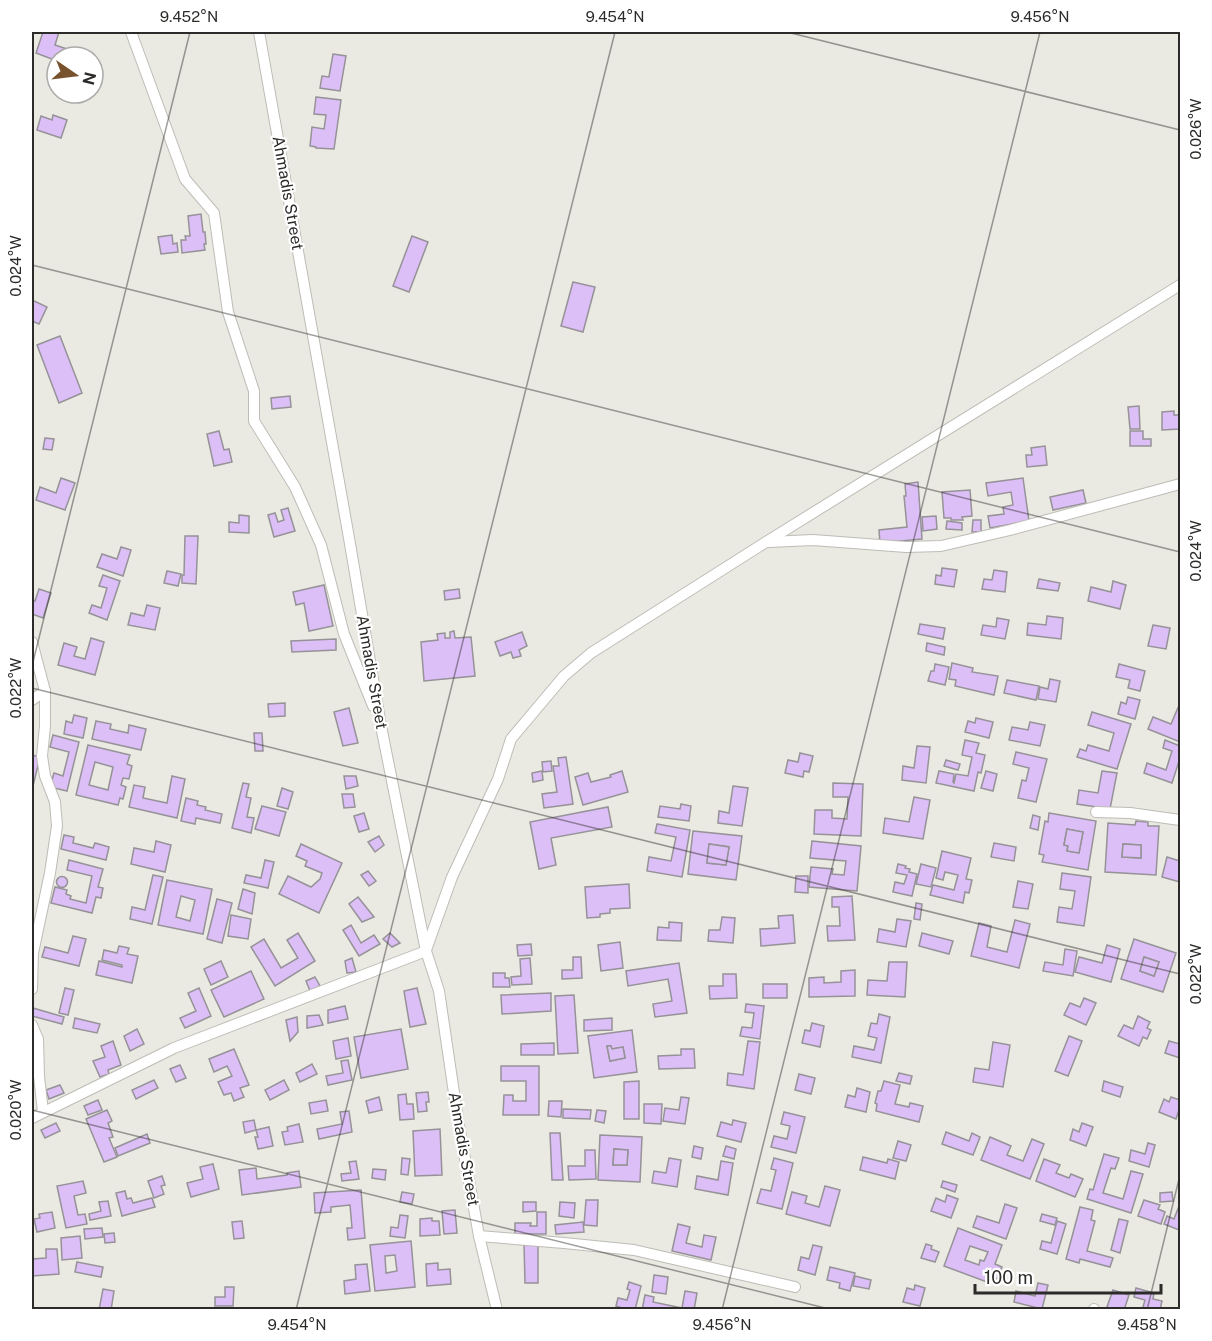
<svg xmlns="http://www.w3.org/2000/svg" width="1212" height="1341" font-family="'Public Sans',sans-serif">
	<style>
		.building { fill: #ddbff7; stroke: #959298; stroke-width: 1.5; fill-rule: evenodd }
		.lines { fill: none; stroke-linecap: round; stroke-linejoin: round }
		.street-casing { stroke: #bebcb6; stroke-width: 12 }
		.street { stroke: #fff; stroke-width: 10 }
		.ticks { fill: none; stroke: #2c2b29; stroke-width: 1.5; stroke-opacity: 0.45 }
		.labels { text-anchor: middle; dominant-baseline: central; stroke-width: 4.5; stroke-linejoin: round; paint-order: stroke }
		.street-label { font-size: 16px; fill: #2c2b29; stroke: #fff }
		.neatline { fill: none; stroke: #2c2b29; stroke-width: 2 }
		.ticks-label { font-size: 15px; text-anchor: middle; fill: #2c2b29 }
	</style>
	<rect width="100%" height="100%" fill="#eae9e2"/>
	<g class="building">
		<polygon points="43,32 59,32 55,45 76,52 75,57 57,57 57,61 36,53"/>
		<polygon points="333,54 346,56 340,91 320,88 322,76 329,77"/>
		<polygon points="316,97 341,100 334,149 316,148 316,147 310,146 312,127 324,129 326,115 314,114"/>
		<polygon points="53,115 67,120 61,138 37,130 41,116 52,120"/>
		<polygon points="201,214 203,232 205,232 206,244 204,244 205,250 182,253 181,240 186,240 185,236 190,236 188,216"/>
		<polygon points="172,235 173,244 177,243 178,252 161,254 158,237"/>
		<polygon points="412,236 428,242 409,292 393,286"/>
		<polygon points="573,282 595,287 583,332 561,326"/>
		<polygon points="32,300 47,307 39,324 32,321"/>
		<polygon points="60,336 82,393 59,403 37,345"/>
		<polygon points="290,396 291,407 272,409 271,398"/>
		<polygon points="1139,406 1140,429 1130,429 1128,407"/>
		<polygon points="1174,411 1174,415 1180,415 1180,429 1162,430 1162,412"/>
		<polygon points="219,431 224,450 229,449 232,462 214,466 207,434"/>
		<polygon points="1130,431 1143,431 1143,439 1151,439 1151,446 1130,446"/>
		<polygon points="45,438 54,439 52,450 43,449"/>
		<polygon points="1045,446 1047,465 1027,467 1026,455 1032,455 1031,448"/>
		<polygon points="61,478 75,483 65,510 36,500 40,487 56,493"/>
		<polygon points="1023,478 1029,521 990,528 988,516 1004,514 1003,507 1013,505 1011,492 988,496 986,483"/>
		<polygon points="918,482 922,539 880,543 879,530 907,527 904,496 906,496 905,484"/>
		<polygon points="970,490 972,516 962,517 963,520 951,520 951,518 944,518 942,492"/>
		<polygon points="1083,490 1086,503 1053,510 1050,497"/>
		<polygon points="288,508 295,531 274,537 268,515 275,513 278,522 284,520 281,510"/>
		<polygon points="239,515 249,516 249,533 229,532 229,522 239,523"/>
		<polygon points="936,516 937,529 923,531 922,517"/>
		<polygon points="973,520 981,520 981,532 972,532"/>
		<polygon points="947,521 962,523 962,530 946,529"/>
		<polygon points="185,536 198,536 196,584 182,583 182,575 184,575"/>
		<polygon points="121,547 131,550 123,576 97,567 102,554 117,559"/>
		<polygon points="942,568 957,570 954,587 935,584 936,575 941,576"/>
		<polygon points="994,570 1007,572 1005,592 982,589 984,579 992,580"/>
		<polygon points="167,571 181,574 178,586 164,583"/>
		<polygon points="103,575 120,581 107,620 89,613 92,605 101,608 107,588 99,586"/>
		<polygon points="1039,579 1060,583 1058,591 1037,588"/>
		<polygon points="1113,581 1126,585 1120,609 1088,601 1091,587 1111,592"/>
		<polygon points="324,585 333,626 309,631 304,603 296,605 293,592"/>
		<polygon points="39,589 51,593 43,618 32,614 32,599 35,601"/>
		<polygon points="459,589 460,598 445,600 444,591"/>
		<polygon points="147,605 160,608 155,630 128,625 131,613 144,616"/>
		<polygon points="1047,616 1063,618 1061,639 1027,635 1028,623 1046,625"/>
		<polygon points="997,618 1009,620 1005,639 981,635 983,625 996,627"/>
		<polygon points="920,624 945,628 943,639 918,634"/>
		<polygon points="1153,625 1170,628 1166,649 1148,646"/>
		<polygon points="454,631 455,638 471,637 475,676 424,681 421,642 438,640 437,634 445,633 445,638 450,638 450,632"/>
		<polygon points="522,632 527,646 519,650 521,656 513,658 511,652 500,656 495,642"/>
		<polygon points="91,638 104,642 95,675 58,665 64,643 77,647 74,656 85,659"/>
		<polygon points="336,639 336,650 292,652 291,641"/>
		<polygon points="927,643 945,647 944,655 926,651"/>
		<polygon points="952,663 973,668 972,672 998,676 994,695 955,686 956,680 949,679"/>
		<polygon points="935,664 949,667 945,685 928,681 931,671 934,671"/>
		<polygon points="1119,664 1145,671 1140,691 1128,688 1130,680 1116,677"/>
		<polygon points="1050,679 1060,681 1056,702 1038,699 1040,687 1048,689"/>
		<polygon points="1007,680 1039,686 1036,700 1004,693"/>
		<polygon points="1128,697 1140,700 1135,719 1118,714 1121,702 1126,704"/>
		<polygon points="285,703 285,716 269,717 268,704"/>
		<polygon points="1180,703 1180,742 1148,729 1153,717 1171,724"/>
		<polygon points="349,708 358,743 343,746 334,712"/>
		<polygon points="1092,712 1131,724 1117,769 1077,757 1080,749 1086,751 1088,745 1109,751 1114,733 1088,725"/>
		<polygon points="74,715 87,718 83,738 64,734 66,721 72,723"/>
		<polygon points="976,718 993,722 989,738 965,732 968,721 975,723"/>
		<polygon points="96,721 111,724 110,729 128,733 129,725 146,729 141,750 92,739"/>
		<polygon points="1030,722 1045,725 1040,746 1009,740 1012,727 1028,730"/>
		<polygon points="254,733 262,733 263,751 255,751"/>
		<polygon points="53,735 79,742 67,791 50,787 54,773 63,776 69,752 50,747"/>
		<polygon points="965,740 979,743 976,753 985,755 981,773 978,772 974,791 936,783 939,771 954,774 953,782 954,783 956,774 968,776 972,757 962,755"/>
		<polygon points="1165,740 1180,746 1180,758 1172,783 1144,773 1147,763 1166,770 1172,751 1163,748"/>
		<path d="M88 745 130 755 127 764 132 766 129 779 123 778 121 785 126 787 123 799 120 798 118 805 76 795ZM95 762 113 767 108 790 89 785Z"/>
		<polygon points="917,746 930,747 926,783 902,780 903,766 914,768"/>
		<polygon points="1016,752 1047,759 1036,802 1018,798 1022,780 1026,781 1029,768 1013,764"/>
		<polygon points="800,753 813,756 809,772 804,771 803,777 785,773 788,760 798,762"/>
		<polygon points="32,755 40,757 33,786 32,785"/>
		<polygon points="566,757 573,804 544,808 542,794 557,792 553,766 559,766 558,758"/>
		<polygon points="946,760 960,764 958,770 944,766"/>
		<polygon points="551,761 552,771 543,772 542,762"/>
		<polygon points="542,771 543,780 533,782 532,773"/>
		<polygon points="622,771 628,792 583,805 575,777 588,773 591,782 611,777 610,775"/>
		<polygon points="986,771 997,774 993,791 981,788"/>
		<polygon points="1102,771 1117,773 1110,809 1077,804 1079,790 1098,793"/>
		<polygon points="172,776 185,779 177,818 129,807 134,785 145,787 143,798 167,803"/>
		<polygon points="344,776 356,776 358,786 346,789"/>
		<polygon points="243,783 249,784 246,797 251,798 247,817 254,818 251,833 232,828"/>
		<polygon points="833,783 863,784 861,836 814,834 815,810 832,810 832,818 847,819 848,797 833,797"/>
		<polygon points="733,786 748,788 742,826 718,823 719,811 729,813"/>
		<polygon points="282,788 293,792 288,809 277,806"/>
		<polygon points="342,794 353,794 355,807 344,808"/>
		<polygon points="914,797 930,800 923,839 883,833 885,818 909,822"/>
		<polygon points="186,798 198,801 197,805 206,807 205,810 222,814 220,823 196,818 195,824 181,821"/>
		<polygon points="681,804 691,806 689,821 658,817 660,806 680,809"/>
		<polygon points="262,806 286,812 279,836 255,829"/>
		<polygon points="608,807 612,827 551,838 556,865 539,869 530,822"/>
		<polygon points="364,813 369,829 359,832 354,816"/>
		<path d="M1049 813 1096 821 1088 870 1042 862 1044 855 1039 854 1045 821 1048 822ZM1067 829 1083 832 1079 853 1067 851 1068 846 1064 845Z"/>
		<polygon points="1033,815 1040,817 1038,830 1030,828"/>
		<path d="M1136 821 1148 822V826H1159L1156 875 1105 872 1108 823 1135 825ZM1123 844 1141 845V858L1122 857Z"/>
		<polygon points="657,824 690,830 682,877 647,871 649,857 671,861 676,837 655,833"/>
		<polygon points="1067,829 1083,832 1079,853 1067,851 1068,846 1064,845"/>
		<path d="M693 831 742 836 736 880 688 874ZM709 844 729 847 726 865 707 863Z"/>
		<polygon points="64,835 74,837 73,843 93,848 95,843 109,847 106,860 61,849"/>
		<polygon points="379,836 384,845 375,852 368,842"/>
		<polygon points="156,841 171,845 165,872 131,864 134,848 154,852"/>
		<polygon points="812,841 861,846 857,891 809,887 811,867 833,869 832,874 844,875 846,861 810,858"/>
		<polygon points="994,843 1016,847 1014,861 991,857"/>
		<polygon points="301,844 342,863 319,913 279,894 288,876 311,887 320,879 322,873 305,866 307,861 296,856"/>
		<polygon points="709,844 729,847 726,865 707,863"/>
		<polygon points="1123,844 1141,845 1141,858 1122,857"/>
		<polygon points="942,851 971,858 966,879 972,880 969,893 965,892 963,903 930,895 933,885 954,890 958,875 945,872 943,880 936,878"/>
		<polygon points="1167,857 1180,861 1180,882 1162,877"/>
		<polygon points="69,860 103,869 98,887 103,888 101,898 96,897 92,913 51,903 55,887 67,890 66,894 71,896 70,899 86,903 92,876 67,870"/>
		<polygon points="265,860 274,862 268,888 244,883 246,875 261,878"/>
		<polygon points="898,864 906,866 905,868 910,869 909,872 917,874 912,896 893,892 895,882 904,884 907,875 896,873"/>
		<polygon points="921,864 936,868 931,887 916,884"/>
		<polygon points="368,871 376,881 369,886 361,875"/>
		<polygon points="1062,873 1091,877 1084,926 1057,922 1059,907 1072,909 1075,891 1060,889"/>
		<polygon points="153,875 163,877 152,924 130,919 132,907 145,910"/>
		<polygon points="796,876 808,876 808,893 795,892"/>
		<circle cx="62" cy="882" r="5.5"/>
		<path d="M167 880 212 889 203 934 158 925ZM181 896 195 900 190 921 176 917Z"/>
		<polygon points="1018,881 1033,884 1028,909 1013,907"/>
		<polygon points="629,884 630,908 610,909 610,913 600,914 600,917 587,918 585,887"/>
		<polygon points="243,889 255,893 252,914 238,909"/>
		<polygon points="852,896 855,940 828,941 827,926 840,926 839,907 832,907 832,897"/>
		<polygon points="358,897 374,917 362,922 349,904"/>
		<polygon points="217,899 232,903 222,943 207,939"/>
		<polygon points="916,903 922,904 920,920 914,919"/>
		<polygon points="231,915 251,919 248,939 228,936"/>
		<polygon points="793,915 795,943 761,946 760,929 779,928 778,916"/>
		<polygon points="722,917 735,918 733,943 708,941 709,930 720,930"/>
		<polygon points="897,919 911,921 906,947 877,942 879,929 895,932"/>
		<polygon points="1015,920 1030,924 1019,968 971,956 979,923 991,926 987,947 1007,952"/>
		<polygon points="669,922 682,923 681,941 657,940 658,927 669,928"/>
		<polygon points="351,925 361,943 374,935 380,944 359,956 343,930"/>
		<polygon points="298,933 315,961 275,986 251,947 264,939 281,968 298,958 287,940"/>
		<polygon points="390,933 400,943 392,947 383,939"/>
		<polygon points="922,933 953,941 949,954 919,946"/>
		<polygon points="73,936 86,939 79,966 42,957 45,947 68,953"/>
		<path d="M1134 939 1176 953 1163 992 1121 979ZM1144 957 1159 962 1154 976 1140 971Z"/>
		<polygon points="620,942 623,968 601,971 598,945"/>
		<polygon points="531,944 532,955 518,956 517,945"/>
		<polygon points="1107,945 1120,949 1111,982 1075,972 1079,957 1102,963"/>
		<polygon points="119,946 129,948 127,954 138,956 132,983 96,975 99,961 122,967 122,965 102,960 104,950 117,953"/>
		<polygon points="1065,949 1077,951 1073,976 1043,971 1045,962 1063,965"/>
		<polygon points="573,957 581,957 582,978 562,979 562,970 573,970"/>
		<polygon points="1144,957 1159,962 1154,976 1140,971"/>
		<polygon points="352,958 356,972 347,973 345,961"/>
		<polygon points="530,958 532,984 512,985 511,977 521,976 520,959"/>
		<polygon points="221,961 228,977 211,985 204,969"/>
		<polygon points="889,962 907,962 905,997 867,995 868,980 887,981"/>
		<polygon points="679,963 687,1013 655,1017 653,1004 672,1001 668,979 628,986 626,971"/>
		<polygon points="855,970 855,996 809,997 809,978 824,977 824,983 841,982 841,971"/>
		<polygon points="251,971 264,999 224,1017 211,990"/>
		<polygon points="493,973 505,973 505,978 509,978 510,987 493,987"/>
		<polygon points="723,974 736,974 737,998 710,999 709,986 723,986"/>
		<polygon points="315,977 320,986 310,991 306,981"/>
		<rect x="763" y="984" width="24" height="14"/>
		<polygon points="65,988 74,990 68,1015 59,1013"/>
		<polygon points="199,988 211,1016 185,1028 180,1018 196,1011 188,993"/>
		<polygon points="417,988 426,1024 410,1027 404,991"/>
		<polygon points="551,993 551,1011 502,1014 501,995"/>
		<polygon points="574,995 578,1053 558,1054 555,996"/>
		<polygon points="1084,998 1096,1003 1086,1025 1064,1015 1070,1003 1080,1007"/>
		<polygon points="746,1004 764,1006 760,1039 740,1036 742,1027 752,1028 754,1013 745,1012"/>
		<polygon points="345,1006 348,1019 328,1023 328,1010"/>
		<polygon points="33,1008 64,1017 62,1024 32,1016"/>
		<polygon points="879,1014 890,1017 881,1063 852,1057 854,1046 874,1050 877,1038 868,1036 871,1023 877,1024"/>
		<polygon points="319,1015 323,1025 307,1028 307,1016"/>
		<polygon points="1138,1016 1150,1022 1147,1028 1151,1030 1147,1039 1143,1037 1139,1046 1118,1036 1124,1025 1133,1029"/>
		<polygon points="297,1017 298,1032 290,1041 286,1020"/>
		<polygon points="75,1018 100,1024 97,1033 73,1028"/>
		<polygon points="612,1018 612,1030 584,1031 584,1020"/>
		<polygon points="812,1023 824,1026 820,1047 802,1043 805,1030 810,1031"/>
		<polygon points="137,1029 144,1044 130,1051 124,1036"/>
		<polygon points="401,1029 408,1069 361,1078 354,1037"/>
		<path d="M632 1030 637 1072 594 1078 588 1036ZM607 1046H611L612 1049 623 1047 625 1058 610 1061Z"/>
		<polygon points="1069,1036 1082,1041 1068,1076 1055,1071"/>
		<polygon points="348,1038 351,1056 336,1059 333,1041"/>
		<polygon points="113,1041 121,1065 108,1070 109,1074 100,1077 93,1061 105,1057 101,1046"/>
		<polygon points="748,1041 760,1042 754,1089 727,1085 728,1073 743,1075"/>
		<polygon points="1169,1041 1180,1044 1180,1058 1165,1053"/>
		<polygon points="993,1042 1010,1045 1003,1087 973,1082 975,1068 989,1070"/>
		<polygon points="554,1043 554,1055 521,1055 521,1044"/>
		<polygon points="607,1046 611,1046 612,1049 623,1047 625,1058 610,1061"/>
		<polygon points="234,1049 249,1085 240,1088 244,1097 234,1101 231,1093 224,1095 218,1082 232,1076 227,1066 214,1072 209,1059"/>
		<polygon points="681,1049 694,1049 695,1068 659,1069 658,1056 681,1055"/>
		<polygon points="348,1060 352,1080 328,1085 326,1076 343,1073 341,1061"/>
		<polygon points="312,1064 317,1074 300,1082 296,1073"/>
		<polygon points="180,1065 186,1078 176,1082 170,1069"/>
		<polygon points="501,1066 539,1066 539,1115 503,1115 504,1095 513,1095 513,1101 526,1101 526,1081 501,1081"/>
		<polygon points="899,1073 912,1076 910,1084 896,1081"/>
		<polygon points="799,1074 815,1078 811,1094 795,1090"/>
		<polygon points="154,1080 158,1088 136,1099 132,1090"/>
		<polygon points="284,1080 289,1090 270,1100 265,1090"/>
		<polygon points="639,1081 639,1119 624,1119 624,1082"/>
		<polygon points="884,1081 900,1085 895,1104 909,1107 910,1103 923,1106 919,1122 876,1111 877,1104 875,1103 878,1091 881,1091"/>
		<polygon points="1104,1081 1123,1087 1120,1097 1102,1091"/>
		<polygon points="60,1085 64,1093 49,1099 46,1090"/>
		<polygon points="857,1088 870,1092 866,1112 845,1107 848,1095 855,1097"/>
		<polygon points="428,1092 429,1102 426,1102 427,1111 418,1112 416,1093"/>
		<polygon points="406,1094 407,1104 413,1104 414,1119 400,1120 398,1095"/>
		<polygon points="379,1097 382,1110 369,1113 366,1101"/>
		<polygon points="681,1097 689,1098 685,1124 663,1121 665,1108 679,1110"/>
		<polygon points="1171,1097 1180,1100 1180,1107 1176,1119 1159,1112 1164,1099 1169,1102"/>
		<polygon points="98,1100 102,1110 88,1115 84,1106"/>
		<polygon points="326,1100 328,1111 311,1114 309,1103"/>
		<polygon points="549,1101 562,1101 561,1117 548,1116"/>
		<polygon points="644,1104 662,1104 661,1124 644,1123"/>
		<polygon points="563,1109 591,1110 590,1119 563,1118"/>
		<polygon points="107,1110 112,1121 108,1123 113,1137 109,1138 117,1157 104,1162 86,1119"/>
		<polygon points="597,1110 606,1111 604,1123 595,1121"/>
		<polygon points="349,1111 352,1132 319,1139 317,1129 342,1124 340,1112"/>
		<polygon points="784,1112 805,1117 796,1153 771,1147 774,1136 787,1139 790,1126 781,1124"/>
		<polygon points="254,1120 256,1130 245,1133 243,1122"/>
		<polygon points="733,1120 746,1123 741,1142 717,1136 721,1122 732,1125"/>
		<polygon points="56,1123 60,1131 45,1138 41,1130"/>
		<polygon points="1082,1123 1093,1127 1086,1146 1070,1140 1073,1129 1079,1132"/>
		<polygon points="299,1124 303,1142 285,1145 282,1132 288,1131 287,1127"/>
		<polygon points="269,1127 273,1146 258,1149 255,1137 258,1137 256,1130"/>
		<polygon points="440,1129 442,1175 415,1176 413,1131"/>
		<polygon points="946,1132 969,1141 972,1133 980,1137 973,1155 942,1144"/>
		<polygon points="550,1133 560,1133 563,1180 552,1180"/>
		<polygon points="147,1134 150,1143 118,1156 115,1148"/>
		<path d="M600 1135 642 1137 640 1182 598 1180ZM614 1149 628 1150 627 1165H613Z"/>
		<polygon points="990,1137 1011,1146 1007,1155 1023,1161 1032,1139 1044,1144 1030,1179 981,1160"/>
		<polygon points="898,1141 911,1145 906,1161 893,1158"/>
		<polygon points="1148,1143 1155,1145 1149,1167 1129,1161 1131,1150 1145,1154"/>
		<polygon points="694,1146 703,1148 701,1159 692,1157"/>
		<polygon points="726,1146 736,1149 734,1159 723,1156"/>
		<polygon points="614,1149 628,1150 627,1165 613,1165"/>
		<polygon points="585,1150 595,1150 596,1179 569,1180 568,1166 585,1166"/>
		<polygon points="1104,1154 1119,1158 1115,1169 1111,1168 1103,1193 1123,1199 1131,1171 1143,1174 1131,1213 1087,1199 1090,1189 1093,1190"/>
		<polygon points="863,1157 887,1163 888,1159 899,1162 895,1179 860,1170"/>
		<polygon points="402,1158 410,1159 408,1175 401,1174"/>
		<polygon points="669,1158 681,1160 677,1187 652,1183 654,1171 666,1173"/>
		<polygon points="774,1158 793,1163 782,1209 757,1203 761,1189 771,1191 776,1170 771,1169"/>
		<polygon points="1044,1159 1060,1165 1056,1173 1069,1178 1071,1174 1083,1179 1075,1197 1036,1181"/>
		<polygon points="356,1161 359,1179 342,1181 341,1174 351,1173 349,1162"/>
		<polygon points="721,1161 733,1163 728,1195 695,1189 697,1176 718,1180"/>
		<polygon points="213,1164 219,1189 191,1197 187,1183 203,1179 200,1167"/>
		<polygon points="256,1168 257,1179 287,1175 287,1173 299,1171 301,1187 242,1195 239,1170"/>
		<polygon points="373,1169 386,1170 385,1180 372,1178"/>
		<polygon points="162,1176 165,1185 161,1186 164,1194 154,1198 148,1181"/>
		<polygon points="83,1181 86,1193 74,1196 78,1215 85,1214 87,1224 66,1228 57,1186"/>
		<polygon points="943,1181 957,1185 955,1192 941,1187"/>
		<polygon points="825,1186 840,1190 830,1226 786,1214 792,1192 807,1196 805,1203 819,1207"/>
		<polygon points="361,1190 365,1238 348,1240 347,1228 352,1228 350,1205 331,1207 331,1212 315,1213 314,1193"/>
		<polygon points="125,1191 127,1199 131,1198 133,1203 152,1198 155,1207 122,1216 116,1193"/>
		<polygon points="402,1192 414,1194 412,1204 400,1202"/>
		<polygon points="1172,1192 1173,1201 1160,1202 1160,1193"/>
		<polygon points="947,1195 958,1199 951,1218 931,1211 936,1198 945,1202"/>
		<polygon points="586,1200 598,1200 597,1226 584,1225"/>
		<polygon points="1144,1200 1160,1205 1158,1209 1165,1212 1161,1224 1138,1216"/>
		<polygon points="108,1201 111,1216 90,1220 89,1214 101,1211 99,1202"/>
		<polygon points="523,1202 536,1202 536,1211 523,1212"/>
		<polygon points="560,1202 575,1203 574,1218 559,1216"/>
		<polygon points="1005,1204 1017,1208 1006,1239 973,1227 977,1216 999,1223"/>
		<polygon points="1179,1206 1180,1206 1179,1230 1164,1224 1167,1216 1174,1219"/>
		<polygon points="1080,1207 1093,1210 1091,1220 1095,1221 1087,1251 1113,1258 1110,1267 1080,1259 1079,1263 1066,1259"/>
		<polygon points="455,1210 457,1233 444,1234 442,1211"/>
		<polygon points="52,1212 55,1228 37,1232 34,1219 40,1218 39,1214"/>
		<polygon points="537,1212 546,1212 546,1234 515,1234 515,1223 531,1223 530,1226 537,1226"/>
		<polygon points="1042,1214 1057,1218 1055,1225 1040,1221"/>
		<polygon points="400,1215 408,1216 405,1238 390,1236 391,1227 398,1228"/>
		<polygon points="432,1218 432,1221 439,1221 440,1235 420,1236 420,1219"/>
		<polygon points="1119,1219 1128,1221 1120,1253 1111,1250"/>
		<polygon points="242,1221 244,1238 234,1239 232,1222"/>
		<polygon points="1057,1221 1066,1224 1057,1254 1040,1249 1042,1241 1051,1243"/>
		<polygon points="583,1222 584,1232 556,1234 555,1225"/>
		<polygon points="678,1224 690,1227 686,1243 702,1247 704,1235 716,1237 711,1260 672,1251"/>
		<polygon points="102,1228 103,1237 85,1239 84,1229"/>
		<path d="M958 1228 1002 1245 995 1264 1002 1267 997 1279 989 1276 987 1282 944 1266ZM970 1246 988 1252 984 1261 980 1260 979 1265 965 1260Z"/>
		<polygon points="114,1233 115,1242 105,1243 104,1234"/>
		<polygon points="80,1236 82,1258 62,1260 61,1238"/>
		<path d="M411 1241 415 1287 375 1291 370 1245ZM395 1255 397 1271 386 1273 385 1256Z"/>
		<polygon points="524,1244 538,1244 538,1283 525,1283"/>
		<polygon points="926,1244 932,1246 931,1249 939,1252 935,1262 921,1258"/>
		<polygon points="813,1245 822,1247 815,1275 798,1270 801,1257 809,1259"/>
		<polygon points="46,1249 57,1249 59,1274 32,1276 32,1259 46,1258"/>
		<polygon points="77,1262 103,1267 101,1277 75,1272"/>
		<polygon points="438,1263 438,1270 450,1269 451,1284 427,1286 426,1264"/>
		<polygon points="367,1264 370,1291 345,1294 344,1281 356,1279 355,1265"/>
		<polygon points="830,1267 855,1273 850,1291 839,1288 840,1283 827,1280"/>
		<polygon points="654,1275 668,1277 666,1294 652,1292"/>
		<polygon points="855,1276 871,1280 869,1289 853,1286"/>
		<polygon points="629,1282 641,1286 635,1310 628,1310 616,1306 618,1298 627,1300 630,1290 627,1289"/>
		<polygon points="1038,1283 1048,1285 1042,1309 1014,1302 1016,1291 1035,1296"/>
		<polygon points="915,1285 925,1288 920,1306 903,1302 907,1288 914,1290"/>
		<polygon points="225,1287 234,1287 233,1306 215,1306 215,1297 225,1297"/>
		<polygon points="1136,1288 1154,1293 1153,1299 1162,1301 1160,1310 1151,1310 1143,1307 1145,1300 1134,1297"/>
		<polygon points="103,1289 114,1291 111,1310 99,1310"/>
		<polygon points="1113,1290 1129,1295 1124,1310 1113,1310 1107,1307"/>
		<polygon points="685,1291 697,1293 694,1310 642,1310 645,1295 654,1297 653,1302 682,1308"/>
	</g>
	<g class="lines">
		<defs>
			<g id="street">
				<polyline points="131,32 185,179 214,213 228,312 254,391 254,421 295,487 321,545 344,634 373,706"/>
				<polyline points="259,32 349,538 381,726 426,951 439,991 458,1120 479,1236 497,1310"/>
				<polyline points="769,542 813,540 906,547 941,546 1010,530 1180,484"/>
				<polyline points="32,642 45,691 45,726 42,756 45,776 55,802 57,826 50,873 33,953 32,989"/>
				<polyline points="32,700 45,691"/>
				<polyline points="1096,812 1130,813 1180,820"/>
				<polyline points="426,950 452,877 498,779 511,739 564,676 591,653 766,542 1180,285"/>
				<polyline points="32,1025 38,1039 39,1076 43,1112"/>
				<polyline points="32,1118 174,1048 426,951"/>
				<polyline points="479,1236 564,1243 634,1250 795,1287"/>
				<polyline points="1094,1310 1094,1309"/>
			</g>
		</defs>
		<use href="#street" class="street-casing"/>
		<use href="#street" class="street"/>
	</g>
	<path class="ticks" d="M787 32 1180 130M32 265 1180 552M32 666 190 32M32 688 1180 974M32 1110 833 1310M296 1310 615 32M722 1310 1040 32M1147 1310 1180 1175"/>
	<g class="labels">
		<g class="street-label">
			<text transform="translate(288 193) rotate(80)">Ahmadis Street</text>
			<text transform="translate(372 672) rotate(80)">Ahmadis Street</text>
			<text transform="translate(464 1149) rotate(80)">Ahmadis Street</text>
		</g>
	</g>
	<rect width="1212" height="1341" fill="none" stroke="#ffffff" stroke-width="66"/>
	<g transform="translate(75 75) rotate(104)"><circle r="28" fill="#ffffff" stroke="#abaaa9" stroke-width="1.5"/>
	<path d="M0-4.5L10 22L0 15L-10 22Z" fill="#77522d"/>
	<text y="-9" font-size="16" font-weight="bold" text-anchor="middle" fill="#2c2b29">N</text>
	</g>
	<path d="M975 1284v9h186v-9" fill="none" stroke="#2c2b29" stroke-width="3"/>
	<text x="984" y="1284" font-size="18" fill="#2c2b29" stroke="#ffffff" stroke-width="4.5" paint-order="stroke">100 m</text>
	<rect x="33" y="33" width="1146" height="1275" class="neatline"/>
	<g class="ticks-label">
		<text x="189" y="22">9.452°N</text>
		<text x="615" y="22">9.454°N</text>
		<text x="1040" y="22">9.456°N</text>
		<text transform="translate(1196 129) rotate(-90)" y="5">0.026°W</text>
		<text transform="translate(16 266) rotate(-90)" y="5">0.024°W</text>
		<text transform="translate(1196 551) rotate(-90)" y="5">0.024°W</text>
		<text transform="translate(16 688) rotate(-90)" y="5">0.022°W</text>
		<text transform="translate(1196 974) rotate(-90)" y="5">0.022°W</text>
		<text transform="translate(16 1110) rotate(-90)" y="5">0.020°W</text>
		<text x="297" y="1330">9.454°N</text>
		<text x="722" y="1330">9.456°N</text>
		<text x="1147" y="1330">9.458°N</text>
	</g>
</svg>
